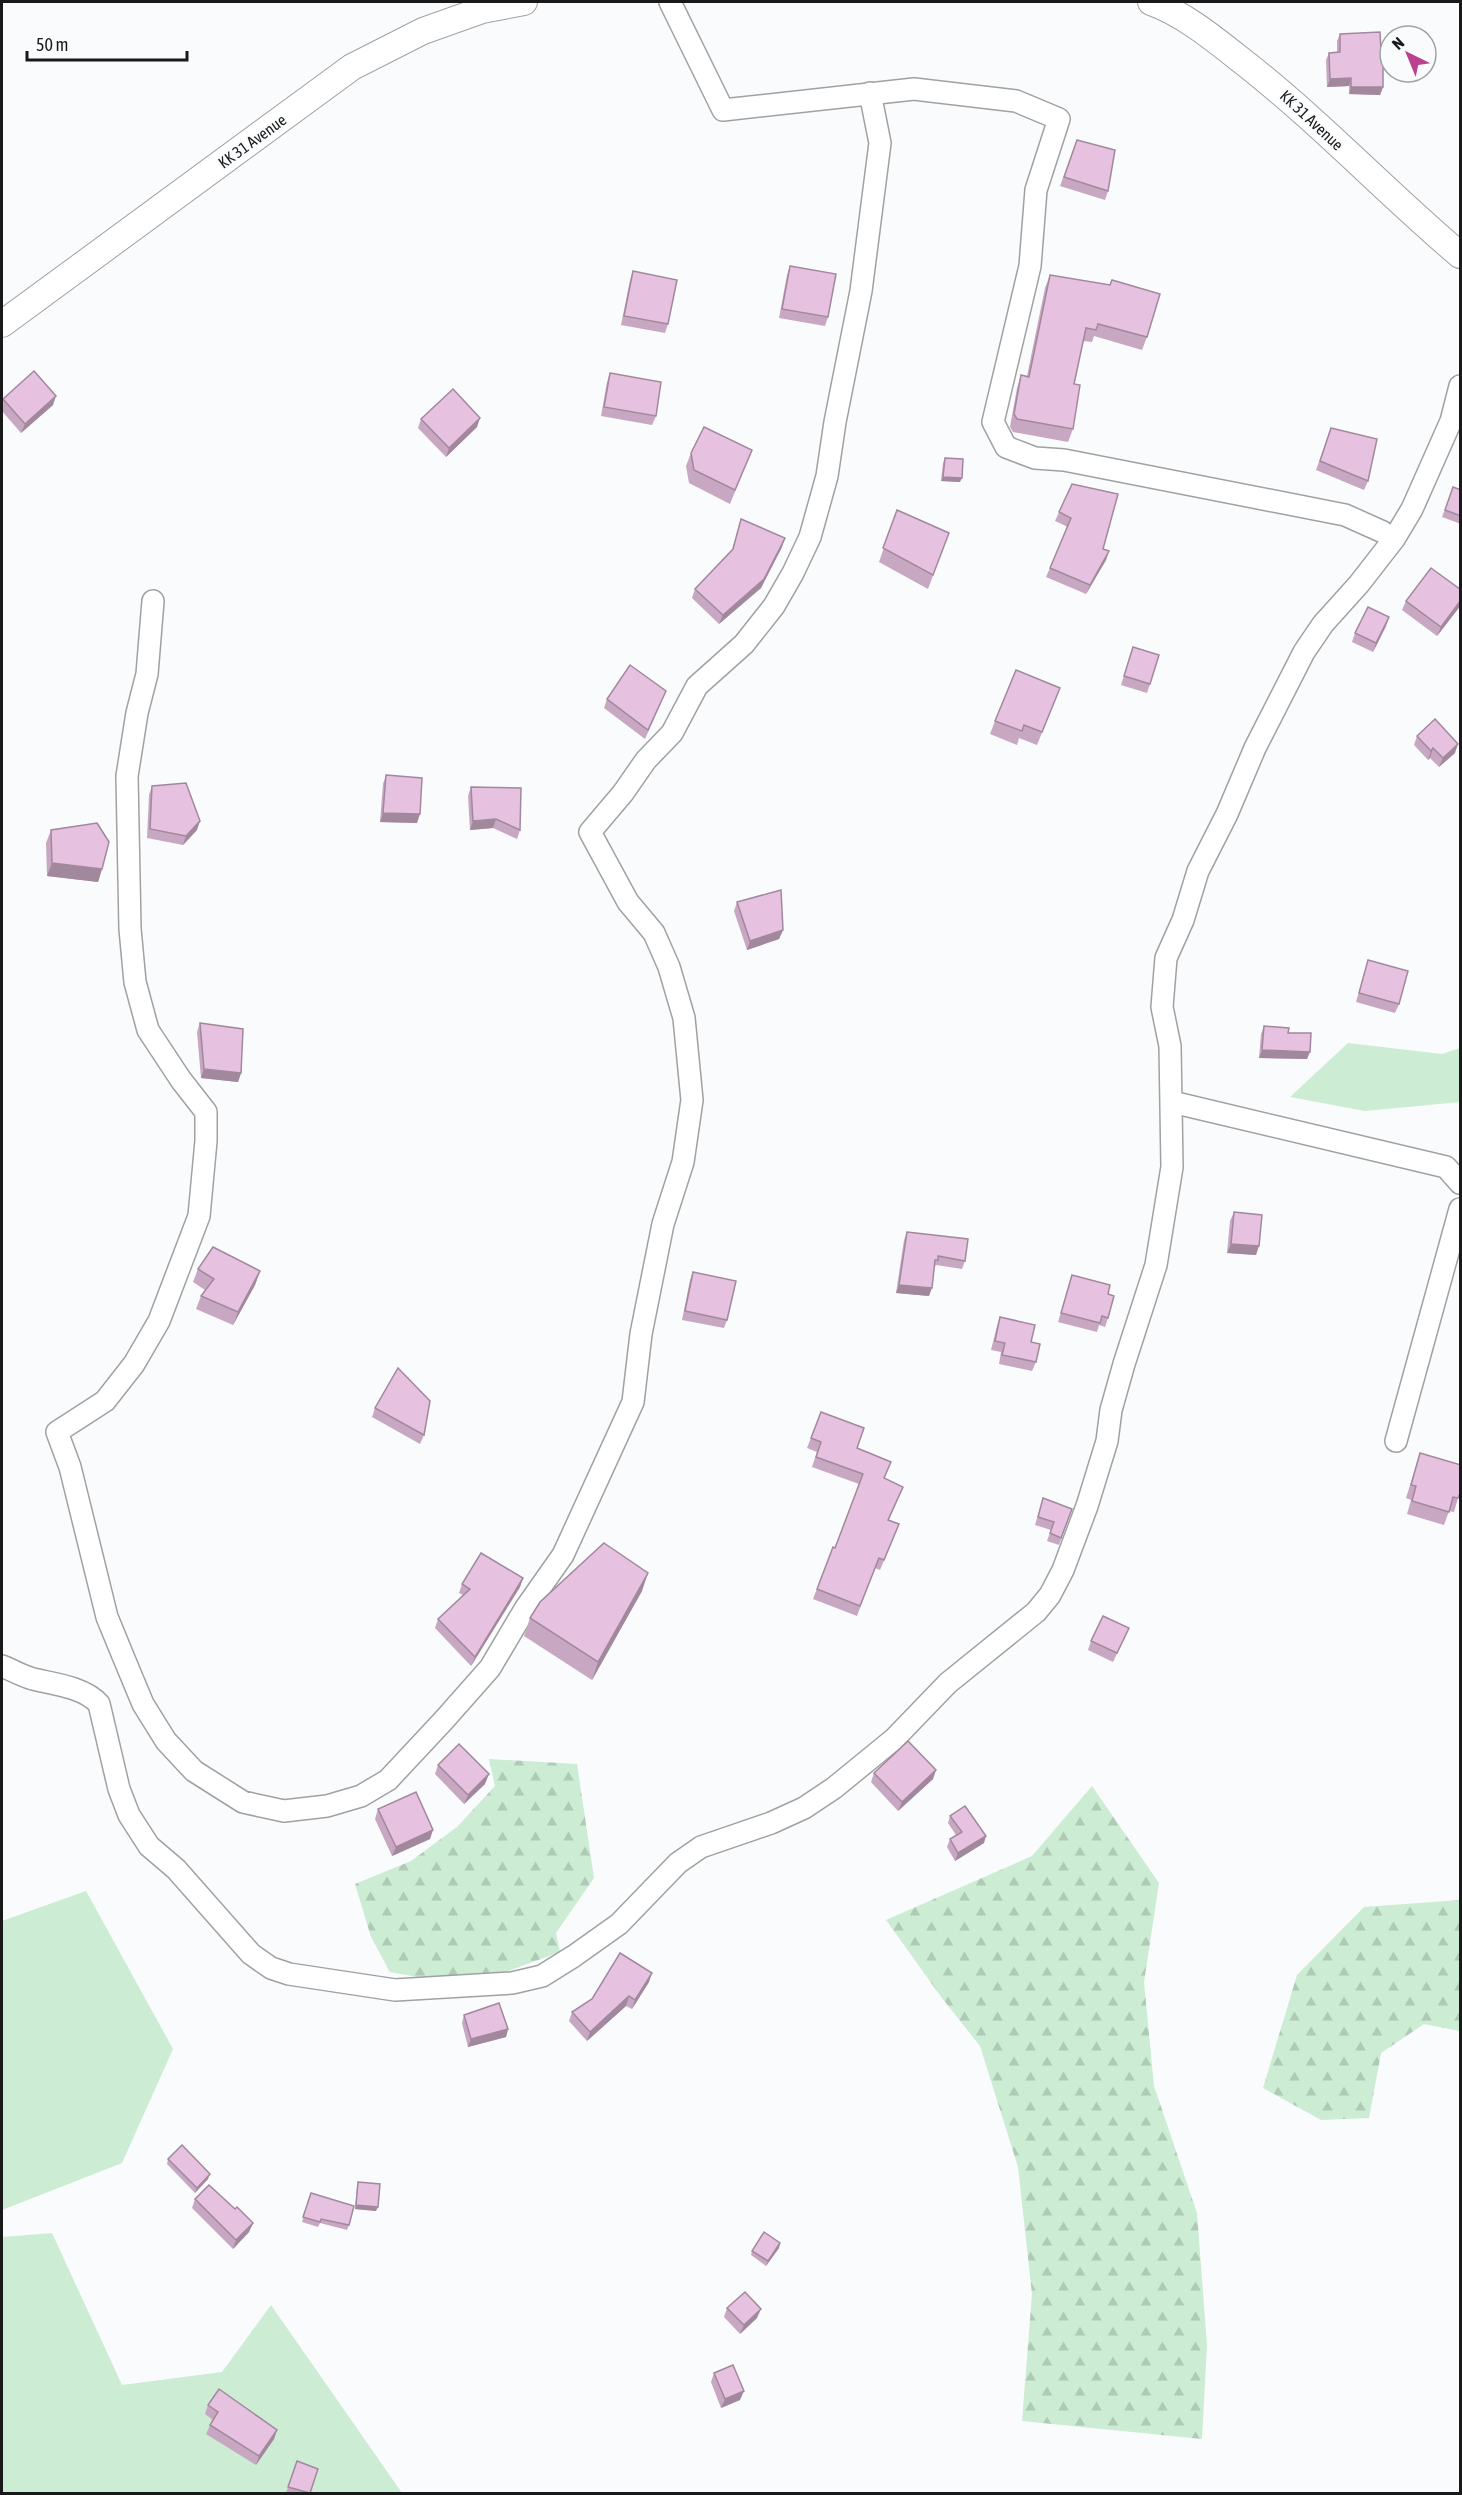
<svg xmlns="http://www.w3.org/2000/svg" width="1462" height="2495" font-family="'Asap Condensed',sans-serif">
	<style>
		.grass { fill: #ccecd3 }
		.forest { fill: url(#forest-firs) }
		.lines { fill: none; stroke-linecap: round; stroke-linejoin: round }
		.minor-casing { stroke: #a0a1a2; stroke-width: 24 }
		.major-casing { stroke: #a0a1a2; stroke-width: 28 }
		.minor { stroke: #fff; stroke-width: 21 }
		.major { stroke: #fff; stroke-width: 26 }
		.wall { fill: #c7a7c1 }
		.shaded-wall { fill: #a2889d }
		.building { fill: #e7c2e0; stroke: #a2889d; stroke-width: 1.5 }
		.labels { text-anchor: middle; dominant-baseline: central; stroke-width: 4.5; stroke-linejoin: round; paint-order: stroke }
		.street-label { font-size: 16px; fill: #19191a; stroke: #fafbfc }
	</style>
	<defs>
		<pattern id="forest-firs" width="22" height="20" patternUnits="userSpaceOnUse" patternTransform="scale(1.5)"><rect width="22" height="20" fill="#ccecd3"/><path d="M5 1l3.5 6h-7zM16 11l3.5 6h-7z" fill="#afcab5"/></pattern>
	</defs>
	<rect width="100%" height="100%" fill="#fafbfc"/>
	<g class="grass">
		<polygon points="1348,1043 1442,1054 1460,1048 1460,1102 1365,1111 1290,1097"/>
		<polygon points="86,1891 173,2049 122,2163 2,2210 2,1921"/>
		<polygon points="52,2233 122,2385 222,2372 271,2305 402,2493 2,2494 2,2237"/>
	</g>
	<g class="forest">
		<polygon points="489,1759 577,1764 594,1878 556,1933 560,1952 494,1976 428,1979 390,1972 371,1937 355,1884 411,1861 457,1827 495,1786"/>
		<polygon points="1092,1786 1159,1883 1144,1982 1154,2086 1197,2213 1207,2345 1202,2439 1022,2421 1032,2294 1018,2167 980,2046 942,1998 886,1920 1032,1856"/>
		<polygon points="1460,1900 1460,2031 1424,2024 1381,2053 1369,2118 1321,2120 1263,2088 1297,1975 1364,1907"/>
	</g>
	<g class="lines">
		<defs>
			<g id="minor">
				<polyline points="670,2 723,110 914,89 1016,101 1059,119 1036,190 1030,266 993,422 1006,447 1035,458 1064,460 1345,515 1383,532"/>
				<polyline points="153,601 147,674 137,713 127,776 130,929 135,982 148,1030 181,1080 206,1112 206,1141 199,1216 159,1321 134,1364 105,1401 57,1432 70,1467 107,1617 123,1656 143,1704 166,1741 194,1771 243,1802 284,1811 327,1806 361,1796 388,1780 444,1720 490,1668 525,1609 563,1555 633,1402 641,1334 663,1224 683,1162 692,1100 684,1018 669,967 654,933 628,902 590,832 623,793 646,760 672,733 697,686 744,644 774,606 793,573 810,537 827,476 835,422 861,291 880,143 870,93"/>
				<polyline points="1172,1102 1446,1167 1460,1183"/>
				<polyline points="1396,1441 1460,1209"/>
				<path d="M2 1666C12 1670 22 1676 33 1679 54 1684 84 1687 99 1704L119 1789 129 1815 149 1846 176 1869 251 1954 271 1968 289 1974 395 1990 512 1983 542 1976 574 1956 619 1924 678 1863 701 1847 771 1823 804 1808 834 1788 894 1739 948 1683 1036 1612 1050 1595 1063 1570 1087 1506 1107 1441 1111 1410 1124 1364 1156 1265 1172 1167 1170 1046 1162 1007 1166 958 1183 920 1198 871 1227 814 1255 748 1304 652 1323 624 1359 584 1394 539 1412 509 1451 421 1460 386"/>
			</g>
			<g id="major">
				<path d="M1151 2C1185 14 1218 42 1246 64 1321 123 1387 193 1460 255"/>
				<polyline points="2,324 352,67 423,31 482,10 524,2"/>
			</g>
		</defs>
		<use href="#minor" class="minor-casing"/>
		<use href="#major" class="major-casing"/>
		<use href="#minor" class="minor"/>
		<use href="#major" class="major"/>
	</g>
	<g class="wall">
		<polygon points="1340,34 1383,87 1380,95 1349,94 1349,86 1327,87 1326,60 1329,53 1337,52 1337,41"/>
		<polygon points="1077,140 1108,191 1105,200 1060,186"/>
		<polygon points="790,266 828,317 825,326 779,318 787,275"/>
		<polygon points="633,271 668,324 665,333 621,325 630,280"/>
		<polygon points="1050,275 1147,337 1142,350 1094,336 1092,342 1083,341 1074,384 1073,429 1068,442 1013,432 1010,427 1017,388 1021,375 1027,376 1045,288"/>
		<polygon points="610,373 656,416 652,425 601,416 607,382"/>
		<polygon points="3,399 53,405 21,433 2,411 2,402"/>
		<polygon points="421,419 477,427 446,457 418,428"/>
		<polygon points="1331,428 1368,481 1364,490 1316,470"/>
		<polygon points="752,450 730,504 689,483 686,466 691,453"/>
		<polygon points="945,458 960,482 941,481 943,463"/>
		<polygon points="1072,484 1103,549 1109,551 1106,560 1086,594 1046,577 1068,527 1055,521"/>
		<polygon points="1453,487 1461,490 1461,524 1442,517"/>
		<polygon points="897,510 949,533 928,589 879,562"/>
		<polygon points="741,519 782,547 761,588 719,624 692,598 695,589 732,550"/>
		<polygon points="1461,590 1461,605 1437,636 1402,610 1406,601"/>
		<polygon points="1386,626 1373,652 1352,642 1355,633"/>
		<polygon points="1133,647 1150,684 1147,693 1121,685"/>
		<polygon points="1060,688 1037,745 1019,738 1017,745 990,734 995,721"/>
		<polygon points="607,699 662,700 645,739 604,708"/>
		<polygon points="1417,736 1455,753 1439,767 1430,758 1428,760 1414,745"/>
		<polygon points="386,775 417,823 380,822 383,784"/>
		<polygon points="152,786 197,830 183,845 147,838 149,795"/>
		<polygon points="471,787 520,830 517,839 493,828 470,830 468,796"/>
		<polygon points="51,830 102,869 98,882 47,876 46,843"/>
		<polygon points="737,902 783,930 779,939 747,950 734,911"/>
		<polygon points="1368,960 1399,1004 1395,1013 1356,1002"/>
		<polygon points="200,1023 241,1073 238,1082 201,1078 197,1032"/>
		<polygon points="1264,1026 1288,1033 1307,1059 1259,1058 1261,1034"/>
		<polygon points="1234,1212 1256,1255 1227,1253 1230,1221"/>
		<polygon points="907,1232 965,1261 962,1269 936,1265 934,1268 929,1296 896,1293 904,1240"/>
		<polygon points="198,1269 260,1271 255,1285 233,1325 196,1309 201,1296 205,1290 193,1282"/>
		<polygon points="693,1272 727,1320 724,1328 682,1320 690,1280"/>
		<polygon points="1072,1275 1108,1318 1105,1327 1099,1325 1097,1332 1058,1322"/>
		<polygon points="1000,1317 1031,1342 1036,1362 1032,1371 999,1364 1001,1352 991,1350 997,1326"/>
		<polygon points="375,1408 424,1435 420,1444 372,1417"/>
		<polygon points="821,1412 857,1448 887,1472 884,1479 903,1487 889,1520 899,1524 880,1570 875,1568 857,1616 813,1599 833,1547 835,1548 859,1484 812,1467 817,1452 807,1448"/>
		<polygon points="1420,1453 1458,1498 1454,1512 1449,1511 1444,1525 1407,1514 1411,1500 1406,1498"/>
		<polygon points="1043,1498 1072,1509 1059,1545 1047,1541 1051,1530 1035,1525"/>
		<polygon points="523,1578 520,1587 471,1666 435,1628 438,1619 463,1595 459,1593 462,1584"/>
		<polygon points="642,1591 592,1680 524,1636 530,1618"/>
		<polygon points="1125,1637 1113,1662 1088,1650 1091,1641"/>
		<polygon points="438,1765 485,1784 464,1804 435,1774"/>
		<polygon points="874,1773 933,1779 898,1811 871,1782"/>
		<polygon points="378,1809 430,1839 392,1856 375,1819"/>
		<polygon points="950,1816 984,1843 955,1861 947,1847 950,1839 956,1835 948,1823"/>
		<polygon points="649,1982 632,2009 626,2006 587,2041 569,2021 572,2012"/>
		<polygon points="464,2015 508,2029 506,2037 468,2047 462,2023"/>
		<polygon points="168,2159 208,2179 195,2193 167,2164"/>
		<polygon points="358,2182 376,2211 355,2209 357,2186"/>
		<polygon points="311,2193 349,2225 347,2230 320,2223 318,2227 302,2222"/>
		<polygon points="195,2199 235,2209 253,2223 249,2232 233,2249 192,2208"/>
		<polygon points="780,2243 779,2248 766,2266 751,2255 752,2251"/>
		<polygon points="727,2308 757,2318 740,2334 724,2317"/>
		<polygon points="714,2373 740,2400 721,2408 711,2382"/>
		<polygon points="208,2405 277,2430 274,2439 256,2465 206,2434 210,2425 213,2420 205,2414"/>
		<polygon points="297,2462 310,2493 286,2493"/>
	</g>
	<g class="shaded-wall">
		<polygon points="1351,78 1349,86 1327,87 1330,79"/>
		<polygon points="1351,87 1383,87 1380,95 1349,94"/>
		<polygon points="56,396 53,405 21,433 25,424"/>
		<polygon points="480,418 477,427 446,457 449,448"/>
		<polygon points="943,477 962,478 960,482 941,481"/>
		<polygon points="785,538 782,547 761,588 719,624 723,615"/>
		<polygon points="1109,551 1106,560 1086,594 1090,585"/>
		<polygon points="1461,600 1461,605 1437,636 1441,627"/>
		<polygon points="1389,617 1386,626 1373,652 1376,643"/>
		<polygon points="1458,744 1455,753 1439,767 1443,758"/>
		<polygon points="1433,748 1430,758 1428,760 1431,751"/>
		<polygon points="383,813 420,814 417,823 380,822"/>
		<polygon points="496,819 493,828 470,830 473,821"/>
		<polygon points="200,821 197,830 183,845 186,836"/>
		<polygon points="52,863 102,869 98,882 47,876"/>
		<polygon points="783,930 779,939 747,950 750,941"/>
		<polygon points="1262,1050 1310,1052 1307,1059 1259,1058"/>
		<polygon points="204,1069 241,1073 238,1082 201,1078"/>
		<polygon points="1231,1244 1259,1246 1256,1255 1227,1253"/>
		<polygon points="260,1271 255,1285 233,1325 238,1312"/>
		<polygon points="899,1285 932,1288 929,1296 896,1293"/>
		<polygon points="648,1573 642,1591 592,1680 598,1662"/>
		<polygon points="523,1578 520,1587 471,1666 475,1657"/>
		<polygon points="936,1770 933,1779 898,1811 902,1802"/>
		<polygon points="489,1774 485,1784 464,1804 468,1795"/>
		<polygon points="433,1830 430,1839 392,1856 396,1847"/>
		<polygon points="986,1836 984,1843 955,1861 958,1853"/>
		<polygon points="652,1973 649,1982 632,2009 635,2000"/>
		<polygon points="629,1996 626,2006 587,2041 590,2032"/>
		<polygon points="508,2029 506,2037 468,2047 471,2039"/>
		<polygon points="210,2174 208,2179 195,2193 197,2188"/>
		<polygon points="356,2205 378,2207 376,2211 355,2209"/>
		<polygon points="253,2223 249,2232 233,2249 236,2240"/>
		<polygon points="780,2243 779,2248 766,2266 768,2261"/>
		<polygon points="761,2309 757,2318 740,2334 744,2325"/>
		<polygon points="744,2391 740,2400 721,2408 725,2399"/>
		<polygon points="277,2430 274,2439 256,2465 259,2456"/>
	</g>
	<g class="building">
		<polygon points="1380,32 1381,52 1383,52 1383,87 1351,87 1351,78 1330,79 1329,53 1340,52 1340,34"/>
		<polygon points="1077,140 1115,150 1108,191 1064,177"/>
		<polygon points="790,266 836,274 828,317 782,309"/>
		<polygon points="633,271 677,280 668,324 624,316"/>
		<polygon points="1050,275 1110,285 1112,280 1160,294 1147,337 1098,324 1096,330 1086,328 1074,384 1080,385 1073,429 1017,419 1014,414 1021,375 1029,377"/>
		<polygon points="34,371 56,396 25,424 3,399"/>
		<polygon points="610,373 661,382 656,416 604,407"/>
		<polygon points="453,389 480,418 449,448 421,419"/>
		<polygon points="704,427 752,450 735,490 694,470 691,453"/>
		<polygon points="1331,428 1377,439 1368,481 1320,461"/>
		<polygon points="945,458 963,459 962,478 943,477"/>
		<polygon points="1072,484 1118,494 1103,549 1109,551 1090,585 1050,568 1071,518 1059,512"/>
		<polygon points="1453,487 1461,490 1461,516 1445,510"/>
		<polygon points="897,510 949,533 933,575 883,548"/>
		<polygon points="741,519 785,538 764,579 723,615 695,589 733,549"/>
		<polygon points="1431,568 1461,590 1461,600 1441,627 1406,601"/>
		<polygon points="1368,607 1389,617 1376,643 1355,633"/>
		<polygon points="1133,647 1159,655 1150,684 1124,676"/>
		<polygon points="630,665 666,691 648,730 607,699"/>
		<polygon points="1016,670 1060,688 1042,732 1024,725 1022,731 995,721"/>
		<polygon points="1435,719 1458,744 1443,758 1433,748 1431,751 1417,736"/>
		<polygon points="386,775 422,778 420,814 383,813"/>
		<polygon points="186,783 200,821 186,836 150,829 152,786"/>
		<polygon points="471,787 521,788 520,830 496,819 473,821"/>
		<polygon points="97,823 109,842 102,869 52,863 51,830"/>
		<polygon points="781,890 783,930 750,941 737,902"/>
		<polygon points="1368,960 1408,971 1399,1004 1359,993"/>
		<polygon points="200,1023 243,1029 241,1073 204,1069"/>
		<polygon points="1264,1026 1289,1028 1288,1033 1311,1033 1310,1052 1262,1050"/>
		<polygon points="1234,1212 1262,1215 1259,1246 1231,1244"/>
		<polygon points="907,1232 968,1239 965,1261 938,1256 938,1260 935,1260 932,1288 899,1285"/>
		<polygon points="213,1247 260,1271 238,1312 201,1296 214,1279 198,1269"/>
		<polygon points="693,1272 736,1281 727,1320 685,1311"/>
		<polygon points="1072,1275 1110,1285 1108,1294 1114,1296 1108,1318 1102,1316 1100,1323 1061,1313"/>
		<polygon points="1000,1317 1035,1325 1031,1342 1040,1344 1036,1362 1002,1355 1005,1343 995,1341"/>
		<polygon points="398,1368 430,1401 424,1435 375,1408"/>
		<polygon points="821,1412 864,1428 857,1448 891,1462 884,1478 903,1487 888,1520 899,1524 884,1560 879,1558 860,1606 817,1589 833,1547 835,1548 863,1474 816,1457 821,1442 811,1438"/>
		<polygon points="1420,1453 1461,1465 1461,1491 1458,1498 1453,1497 1449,1512 1412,1501 1416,1486 1411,1485"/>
		<polygon points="1043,1498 1072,1509 1061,1538 1050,1533 1054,1522 1038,1517"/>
		<polygon points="604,1543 648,1573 598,1662 530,1618 540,1602"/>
		<polygon points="481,1553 523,1578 475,1657 438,1619 470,1589 462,1584"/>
		<polygon points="1103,1616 1129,1628 1117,1653 1091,1641"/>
		<polygon points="908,1741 936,1770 902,1802 874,1773"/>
		<polygon points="459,1744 489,1774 468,1795 438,1765"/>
		<polygon points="416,1792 433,1830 396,1847 378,1809"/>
		<polygon points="965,1806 986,1836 958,1853 950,1839 962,1832 950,1816"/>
		<polygon points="620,1953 652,1973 635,2000 629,1996 590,2032 572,2012 592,1999"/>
		<polygon points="499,2003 508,2029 471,2039 464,2015"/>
		<polygon points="182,2145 210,2174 197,2188 168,2159"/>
		<polygon points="358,2182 380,2184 378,2207 356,2205"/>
		<polygon points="209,2185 235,2209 237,2207 253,2223 236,2240 195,2199"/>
		<polygon points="311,2193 354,2206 349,2225 321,2219 320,2222 303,2217"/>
		<polygon points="764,2232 780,2243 768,2261 752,2251"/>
		<polygon points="745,2292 761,2309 744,2325 727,2308"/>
		<polygon points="733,2365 744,2391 725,2399 714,2373"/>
		<polygon points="219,2389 277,2430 259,2456 210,2425 218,2412 208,2405"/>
		<polygon points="297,2461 318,2469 310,2493 288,2487"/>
	</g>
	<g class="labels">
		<g class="street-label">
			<text transform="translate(1312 120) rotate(43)">KK 31 Avenue</text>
			<text transform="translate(252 141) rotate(-36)">KK 31 Avenue</text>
		</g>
	</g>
	<rect width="1462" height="2495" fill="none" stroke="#19191a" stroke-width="6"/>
	<g transform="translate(1408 54) rotate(317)"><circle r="28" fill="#fafbfc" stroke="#a0a1a2" stroke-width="1.5"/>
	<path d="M0-4.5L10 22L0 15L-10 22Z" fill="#bc4090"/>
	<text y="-9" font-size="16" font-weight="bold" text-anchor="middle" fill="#19191a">N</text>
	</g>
	<path d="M27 51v9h160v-9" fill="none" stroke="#19191a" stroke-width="3"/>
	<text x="36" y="51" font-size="18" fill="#19191a" stroke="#fafbfc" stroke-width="4.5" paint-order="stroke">50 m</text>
</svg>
